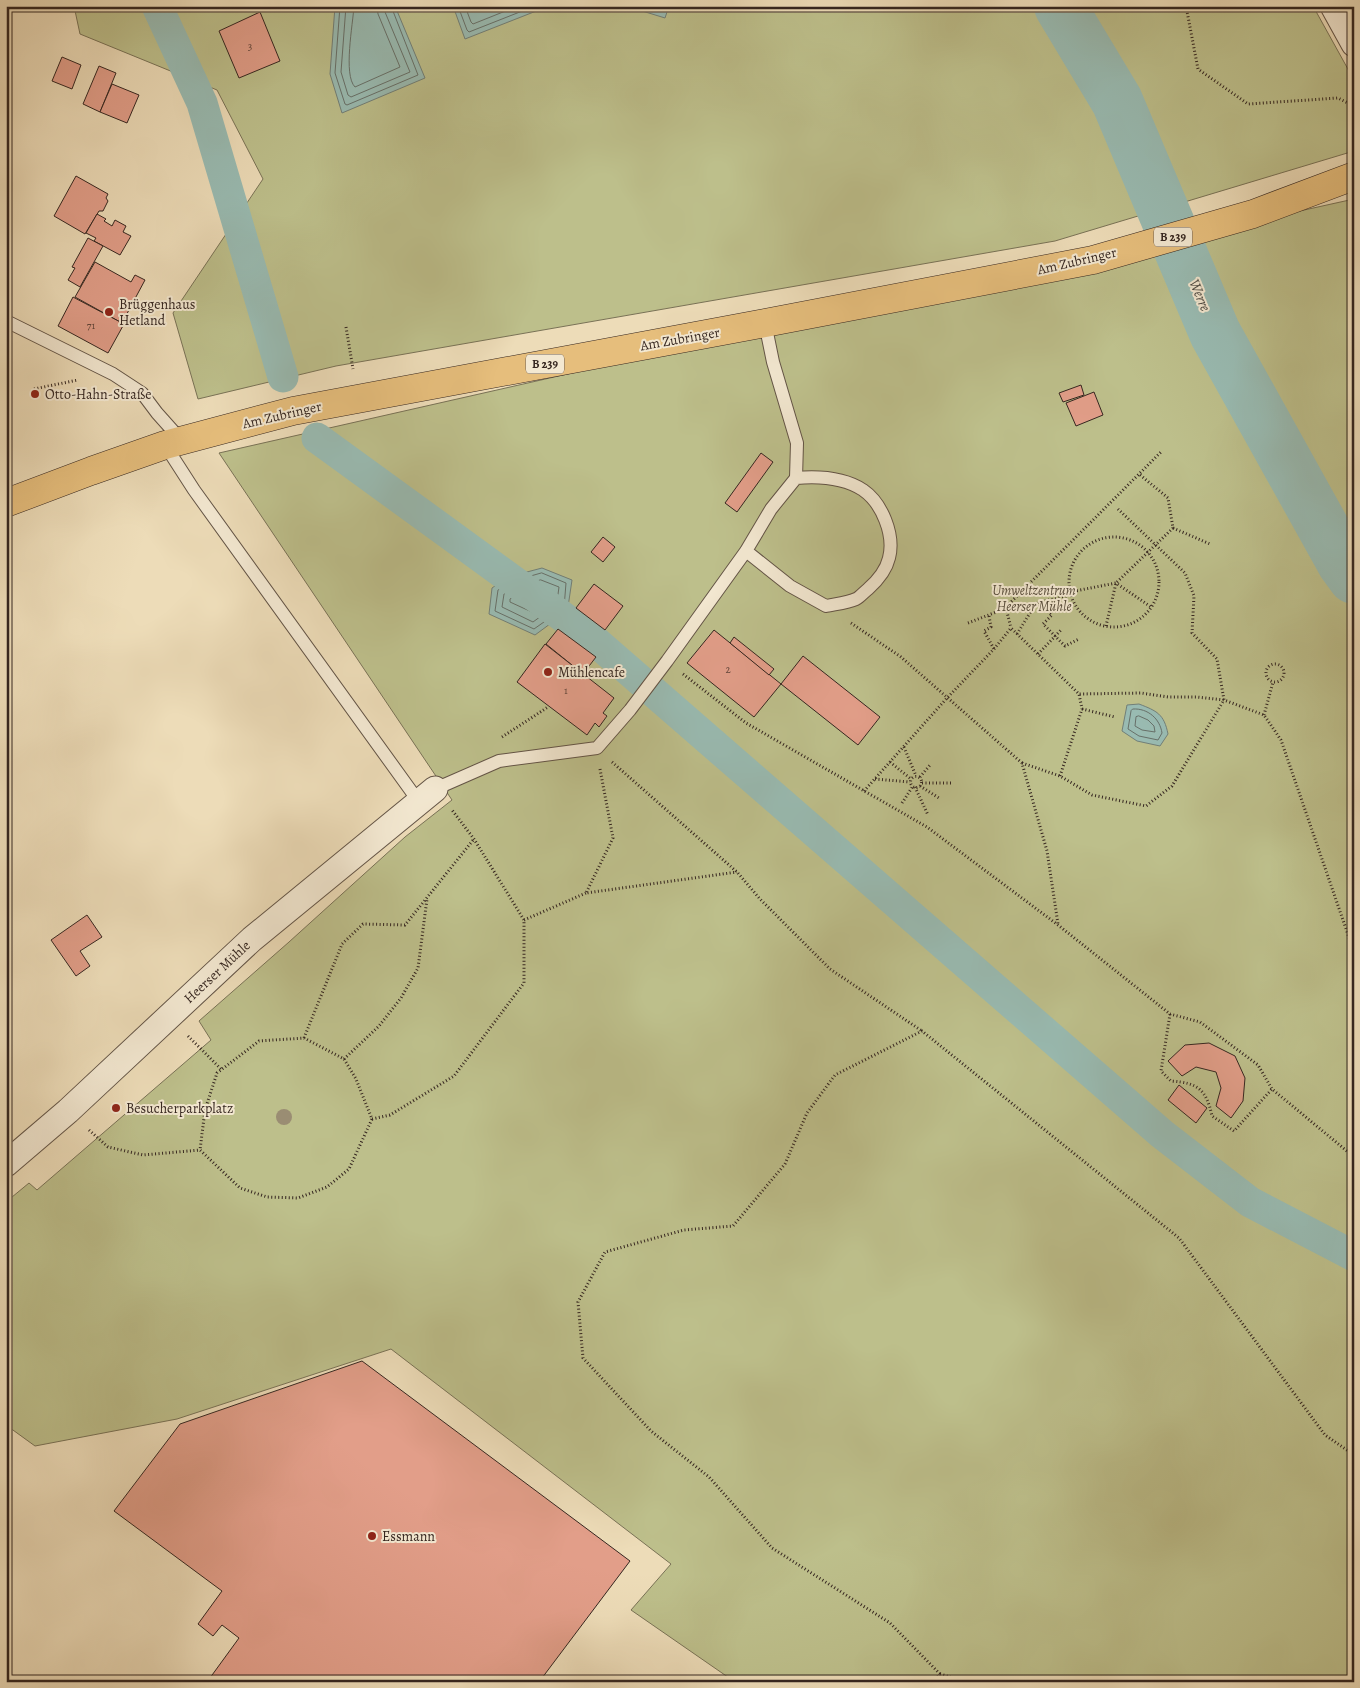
<svg xmlns="http://www.w3.org/2000/svg" width="1360" height="1688" font-family="Alegreya,serif">
	<style>
		.green { fill: #bdbf8b; stroke: #797256 }
		.water { fill: #99bbb2; stroke: #717f78 }
		.lines { fill: none; stroke-linecap: round; stroke-linejoin: round }
		.shore { stroke: #677069; stroke-width: 1 }
		.canal { stroke: #99bbb2; stroke-width: 31 }
		.river { stroke: #99bbb2; stroke-width: 52 }
		.building { fill: #e29e89; stroke: #352620 }
		.service-casing { stroke: #635446; stroke-width: 14 }
		.minor-casing { stroke: #635446; stroke-width: 27 }
		.primary-casing { stroke: #352620; stroke-width: 29 }
		.path { stroke: #352620; stroke-width: 3; stroke-dasharray: 1 2.5; stroke-linecap: butt }
		.service { stroke: #f3e8d1; stroke-width: 12 }
		.minor { stroke: #f3e8d1; stroke-width: 25 }
		.primary { stroke: #e6be7c; stroke-width: 28 }
		.tree { fill: #9a8d73 }
		.poi-dot { fill: #8f2418; stroke: #f3e8d1; stroke-width: 2 }
		.labels { text-anchor: middle; dominant-baseline: central; stroke-width: 4; stroke-linejoin: round; paint-order: stroke }
		.number-label { font-size: 11px; fill: #60443a }
		.shield { fill: #f3e8d1; stroke: #6e6055; stroke-width: 1 }
		.shield-label { font-size: 12px; font-weight: bold; fill: #352620 }
		.street-label { font-size: 14px; fill: #352620; stroke: #f3e8d1 }
		.poi-label { font-size: 14px; fill: #352620; stroke: #f3e8d1; text-anchor: start }
		.park-label { font-size: 14px; font-style: italic; fill: #574c3b; stroke: #f3e8d1 }
		.water-label { font-size: 15px; font-style: italic; fill: #4e4b44; stroke: #f3e8d1 }
	</style>
	<rect width="100%" height="100%" fill="#eddcb8"/>
	<filter id="stains"><feTurbulence type="fractalNoise" baseFrequency=".004" numOctaves="4"/><feColorMatrix values="0 0 0 0 .2 0 0 0 0 .09 0 0 0 0 .02 0 0 0 .5 -.17"/></filter>
	<radialGradient id="worn" r=".72"><stop offset=".6" stop-color="#630" stop-opacity="0"/><stop offset="1" stop-color="#630" stop-opacity=".3"/></radialGradient>
	<g class="green">
		<polygon points="74,6 1313,6 1354,80 1354,151 1055,241 336,366 198,399 173,313 263,179 217,90 80,34"/>
		<polygon points="1354,199 1354,1682 735,1682 631,1610 671,1564 391,1349 177,1419 35,1446 6,1425 6,1202 29,1183 37,1190 211,1040 199,1021 289,942 405,837 452,800 219,453 766,329"/>
	</g>
	<g class="water">
		<polygon points="335,6 395,6 425,78 342,113 330,74"/>
		<polygon points="453,6 549,6 465,39"/>
		<polygon points="626,6 669,6 665,18"/>
		<polygon points="542,568 572,580 568,607 603,634 591,649 554,621 535,635 489,614 492,588 508,577"/>
		<path d="M1139 704C1157 711 1164 714 1168 734L1160 746 1137 741 1122 731 1127 705Z"/>
	</g>
	<g class="lines">
		<g class="shore">
			<polyline points="340,6 335,73 345,104 347,105 418,75 391,6"/>
			<polyline points="346,6 341,72 348,95 351,97 410,72 385,12 385,6"/>
			<path d="M354 6C353 24 343 75 355 87L400 67 378 14 377 6"/>
			<polyline points="458,6 467,30 469,32 535,6"/>
			<polyline points="465,6 471,22 473,24 518,6"/>
			<polygon points="542,573 566,583 564,608 594,633 595,636 591,640 588,640 556,616 551,617 534,629 495,611 498,590 510,582"/>
			<polygon points="541,580 559,587 556,609 548,611 533,622 502,607 504,594 513,588"/>
			<polygon points="540,588 551,592 550,601 534,613 510,602 510,599 516,595"/>
			<path d="M1133 709C1148 708 1160 719 1162 733L1158 740 1139 736 1128 729 1131 711Z"/>
			<polygon points="1139,716 1148,720 1154,726 1155,732 1142,730 1135,726 1136,717"/>
		</g>
		<g class="canal">
			<polyline points="157,6 202,103 283,377"/>
			<polyline points="317,438 588,635 1162,1134 1250,1202 1354,1256"/>
		</g>
		<polyline class="river" points="1060,6 1117,101 1215,333 1343,563 1354,578"/>
	</g>
	<g class="building">
		<polygon points="260,12 280,61 239,78 219,31"/>
		<polygon points="62,57 81,65 72,89 52,81"/>
		<polygon points="99,66 116,73 100,112 83,104"/>
		<polygon points="112,84 139,95 127,123 100,112"/>
		<polygon points="76,176 108,194 106,198 108,201 103,211 99,211 85,234 54,216"/>
		<polygon points="97,214 106,219 104,221 112,226 115,220 126,226 123,232 131,236 120,255 94,241 96,238 86,233"/>
		<polygon points="88,238 103,246 80,287 68,280 75,268 72,267"/>
		<polygon points="95,262 131,282 135,275 145,280 122,323 75,297"/>
		<polygon points="73,297 124,324 108,353 58,326"/>
		<polygon points="1081,385 1084,395 1063,402 1059,393"/>
		<polygon points="1094,392 1103,415 1076,426 1066,403"/>
		<polygon points="761,453 773,462 737,512 725,503"/>
		<polygon points="603,537 615,547 603,562 591,552"/>
		<polygon points="594,584 623,606 605,630 576,608"/>
		<polygon points="558,629 596,657 583,674 546,644"/>
		<polygon points="714,630 781,684 754,717 687,663"/>
		<polygon points="734,637 774,669 769,675 730,643"/>
		<polygon points="545,644 614,698 603,713 607,716 599,727 595,723 587,735 517,682"/>
		<polygon points="803,656 880,717 858,745 781,684"/>
		<polygon points="87,915 102,937 80,951 90,966 76,976 51,940"/>
		<polygon points="1209,1043 1235,1056 1245,1078 1243,1101 1231,1118 1216,1106 1221,1088 1216,1072 1196,1067 1182,1076 1168,1061 1185,1045"/>
		<polygon points="1179,1085 1207,1108 1196,1123 1168,1100"/>
		<polygon points="362,1361 630,1561 539,1682 207,1682 239,1638 222,1625 213,1636 198,1624 222,1591 114,1511 180,1424"/>
	</g>
	<g class="lines">
		<defs>
			<g id="service">
				<polyline points="6,321 113,374 142,393 157,413 182,441"/>
				<polyline points="765,323 773,362 797,443 796,478"/>
				<polyline points="165,445 194,490 419,802"/>
				<path d="M435 789 499 761 597 748 630 710 667 661 746 551 771 509 796 478C819 476 843 477 863 490 882 503 895 535 889 558 886 571 877 581 868 589 864 592 860 597 856 599 847 603 835 604 826 606L790 586 746 551"/>
			</g>
			<g id="minor">
				<polyline points="1333,6 1354,44"/>
				<polyline points="6,1164 68,1111 252,939 435,789"/>
			</g>
			<polyline id="primary" points="6,503 91,471 165,445 293,411 765,323 1093,260 1253,214 1354,176"/>
		</defs>
		<use href="#service" class="service-casing"/>
		<use href="#minor" class="minor-casing"/>
		<use href="#primary" class="primary-casing"/>
		<g class="path">
			<polyline points="1186,6 1198,69 1248,104 1338,98 1350,104 1354,103"/>
			<polyline points="346,327 353,369"/>
			<polyline points="34,389 78,380"/>
			<polyline points="1173,528 1210,544"/>
			<circle cx="1114" cy="582" r="45"/>
			<polyline points="1070,592 1116,583 1151,607"/>
			<polyline points="1036,603 1052,615 1043,624 1065,646 1079,639"/>
			<polyline points="1004,609 1161,452"/>
			<polyline points="989,616 991,627 984,631 994,649"/>
			<polyline points="851,623 901,657 1022,763 1047,851 1058,924"/>
			<polyline points="968,623 1004,609 1007,612 1011,628"/>
			<polyline points="1106,626 1116,583 1173,528 1168,498 1139,474"/>
			<polyline points="1017,634 1036,603 1071,595"/>
			<polyline points="1038,654 1062,629"/>
			<circle cx="1275" cy="673" r="9"/>
			<polyline points="683,674 746,723 927,827 1058,925 1170,1014 1200,1022 1258,1065 1272,1089 1354,1157"/>
			<polyline points="1082,709 1115,717"/>
			<polyline points="1264,715 1273,682"/>
			<polyline points="502,737 548,707"/>
			<polyline points="904,747 916,776"/>
			<polyline points="612,762 737,872 760,899 830,969 922,1031"/>
			<polyline points="890,762 911,779"/>
			<polyline points="1022,763 1060,776 1092,795 1146,806 1172,786 1224,700 1217,659 1192,633 1194,596 1185,573 1118,509"/>
			<polyline points="600,769 613,838 586,893 737,872"/>
			<polyline points="1060,776 1082,709 1079,694"/>
			<circle cx="916" cy="782" r="5.5"/>
			<polyline points="920,777 930,765"/>
			<polyline points="875,779 910,782"/>
			<polyline points="922,783 951,783"/>
			<polyline points="920,786 939,798"/>
			<polyline points="915,787 928,815"/>
			<polyline points="864,791 947,698 994,649 1011,628 1079,694 1141,693 1168,697 1197,697 1224,700 1264,715 1281,740 1354,952"/>
			<polyline points="902,803 913,786"/>
			<polyline points="524,920 586,893"/>
			<path d="M1170 1014 1161 1071 1171 1081C1198 1083 1206 1089 1212 1116L1234 1131 1272 1089"/>
			<polyline points="188,1036 221,1069"/>
			<polyline points="304,1038 342,944 363,924 405,925 474,839"/>
			<polyline points="344,1059 379,1026 401,998 418,968 427,899"/>
			<polyline points="372,1119 390,1115 454,1076 524,983 524,920 474,839 452,810"/>
			<polyline points="89,1130 108,1147 143,1155 200,1150 240,1188 267,1197 298,1198 327,1187 349,1169 372,1119 356,1079 344,1059 304,1038 259,1041 217,1073 205,1110 200,1150"/>
			<polyline points="940,1674 890,1623 772,1548 709,1477 651,1431 583,1358 578,1302 605,1252 684,1230 733,1226 785,1164 807,1113 835,1075 922,1031 1179,1238 1325,1435 1354,1455"/>
			<polyline points="933,1682 940,1674 966,1682"/>
		</g>
		<use href="#service" class="service"/>
		<use href="#minor" class="minor"/>
		<use href="#primary" class="primary"/>
	</g>
	<circle class="tree" cx="284" cy="1117" r="8"/>
	<g class="poi-dot">
		<circle cx="109" cy="312" r="5"/>
		<circle cx="35" cy="394" r="5"/>
		<circle cx="548" cy="672" r="5"/>
		<circle cx="116" cy="1108" r="5"/>
		<circle cx="372" cy="1536" r="5"/>
	</g>
	<g class="labels">
		<g class="number-label">
			<text x="250" y="46">3</text>
			<text x="91" y="325">71</text>
			<text x="728" y="669">2</text>
			<text x="566" y="690">1</text>
		</g>
		<g class="shield">
			<rect x="1154" y="227.5" width="38" height="19" rx="4"/>
			<rect x="526" y="354.5" width="38" height="19" rx="4"/>
		</g>
		<g class="shield-label">
			<text x="1173" y="237">B 239</text>
			<text x="545" y="364">B 239</text>
		</g>
		<g class="street-label">
			<text transform="translate(1077 261) rotate(-13)">Am Zubringer</text>
			<text transform="translate(680 339) rotate(-10)">Am Zubringer</text>
			<text transform="translate(282 415) rotate(-13)">Am Zubringer</text>
			<text transform="translate(217 972) rotate(-43)">Heerser Mühle</text>
		</g>
		<g class="poi-label">
			<text x="119" y="304">Brüggenhaus<tspan x="119" dy="16">Hetland</tspan></text>
			<text x="45" y="394">Otto-Hahn-Straße</text>
			<text x="558" y="672">Mühlencafe</text>
			<text x="126" y="1108">Besucherparkplatz</text>
			<text x="382" y="1536">Essmann</text>
		</g>
		<g class="park-label">
			<text x="1034" y="590">Umweltzentrum<tspan x="1034" dy="16">Heerser Mühle</tspan></text>
		</g>
		<g class="water-label">
			<text transform="translate(1200 295) rotate(67)">Werre</text>
		</g>
	</g>
	<rect width="1360" height="1688" fill="none" stroke="#eddcb8" stroke-width="25"/>
	<rect x="8" y="8" width="1345" height="1673" fill="none" stroke="#352620" stroke-width="2.5"/>
	<rect x="12" y="12" width="1335" height="1663" fill="none" stroke="#352620"/>
	<rect width="100%" height="100%" filter="url(#stains)"/>
	<rect width="100%" height="100%" fill="url(#worn)"/>
</svg>
